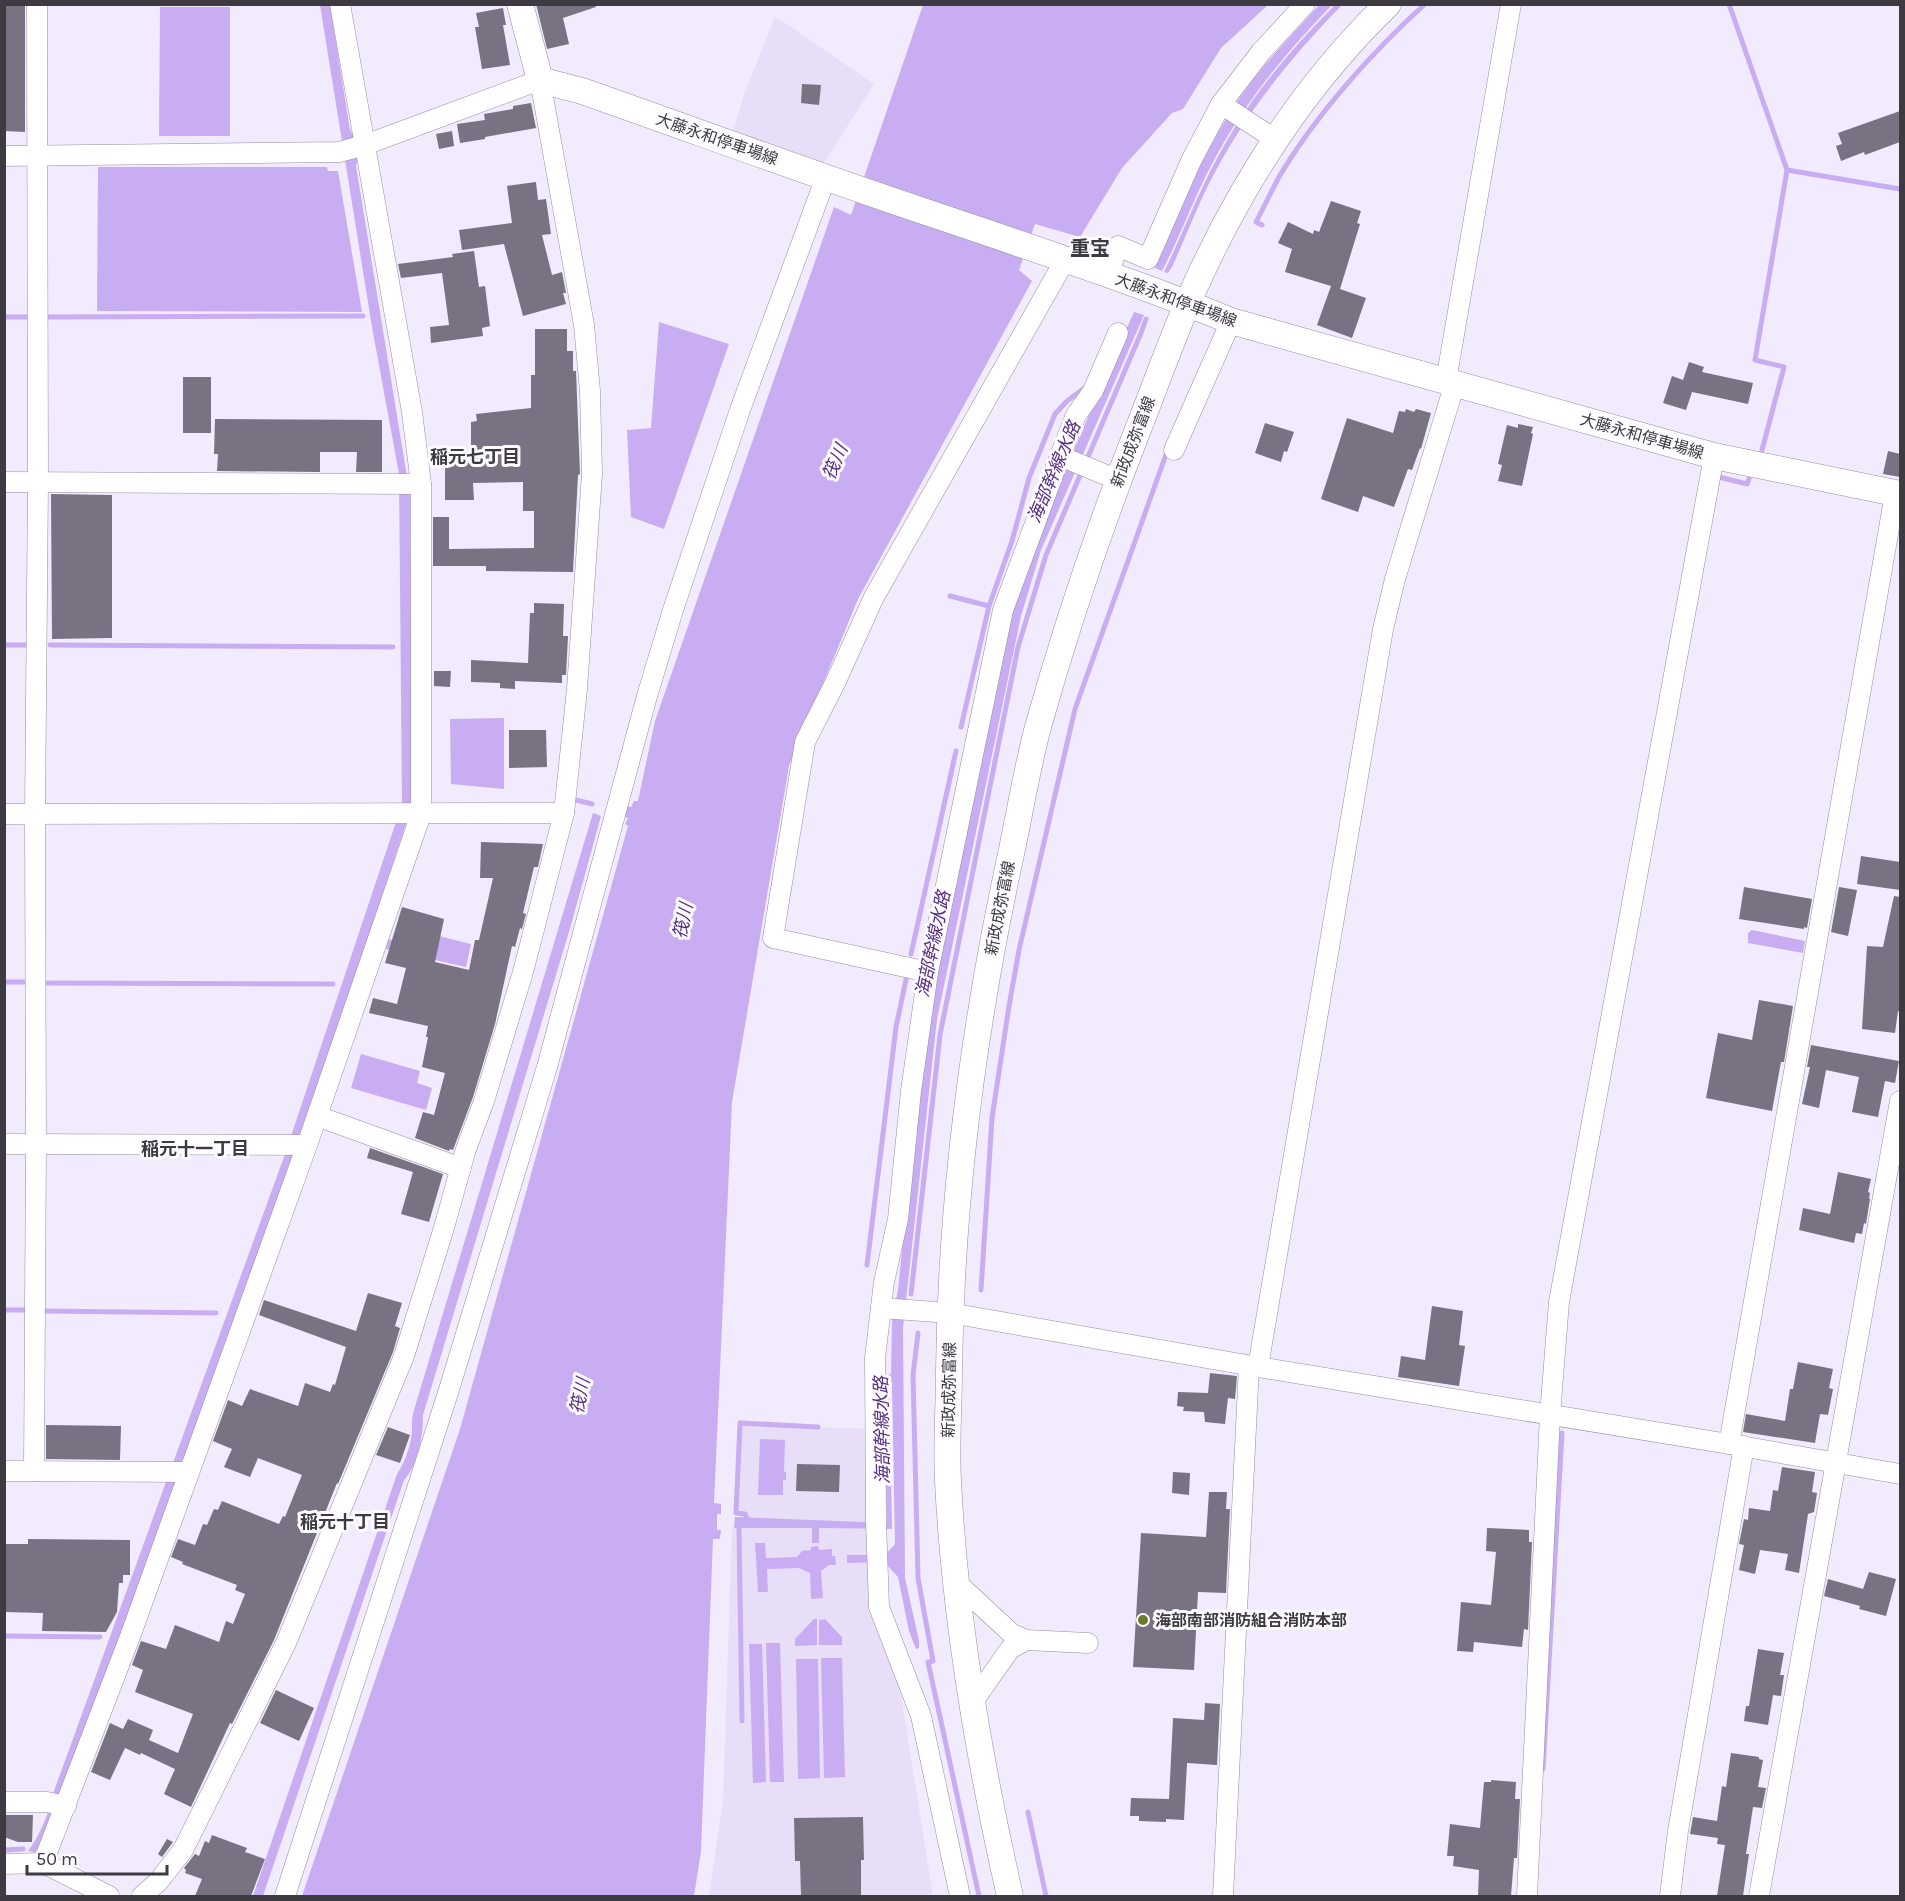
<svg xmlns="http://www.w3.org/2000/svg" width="1905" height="1901" font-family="Karla,'Noto Sans JP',sans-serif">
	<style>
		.built { fill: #e8def7 }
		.water { fill: #c9adf2 }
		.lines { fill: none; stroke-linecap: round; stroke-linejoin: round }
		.stream { stroke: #c9adf2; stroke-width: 5 }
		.building { fill: #797283 }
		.minor-casing { stroke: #958e9f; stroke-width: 21 }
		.major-casing { stroke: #958e9f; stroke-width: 27 }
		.minor { stroke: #fff; stroke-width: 20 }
		.major { stroke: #fff; stroke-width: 26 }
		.poi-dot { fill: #667b2c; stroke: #fdfbff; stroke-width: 2 }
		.labels { text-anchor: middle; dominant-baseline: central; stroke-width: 6; stroke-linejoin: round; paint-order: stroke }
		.street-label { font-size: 16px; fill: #3d3a42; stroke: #fdfbff }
		.poi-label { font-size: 16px; font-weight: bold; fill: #3d3a42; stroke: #fdfbff; text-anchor: start }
		.neighbourhood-label { font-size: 18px; font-weight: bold; fill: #3d3a42; stroke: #fdfbff }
		.water-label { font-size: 18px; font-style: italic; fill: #562f7f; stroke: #fdfbff }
		.quarter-label { font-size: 20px; font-weight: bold; fill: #3d3a42; stroke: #fdfbff }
	</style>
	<rect width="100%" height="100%" fill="#f2ebfe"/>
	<g class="built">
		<polygon points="775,16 874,84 824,163 733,132 744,95"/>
		<polygon points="741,1424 867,1429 869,1524 748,1519 747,1512 737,1511"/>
		<polygon points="740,1527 812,1528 813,1543 818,1528 869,1529 899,1683 933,1896 709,1896 723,1800 732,1529"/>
	</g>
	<g class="water">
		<path d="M320 5H330L350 130C358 140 360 153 356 166L410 495 412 806 302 1135 63 1795 38 1853 28 1851C41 1834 49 1812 54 1791L285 1154 402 804 399 474 372 327Z"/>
		<polygon points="923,5 1268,5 1221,48 1183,109 1172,113 1122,168 1080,237 1035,224 1019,270 1032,281 858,599 789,766 732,1102 714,1503 721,1504 721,1514 717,1514 717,1530 721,1530 720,1539 713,1539 701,1851 694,1896 302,1896 460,1429 628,826 625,824 628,818 623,817 627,806 631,807 634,801 638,801 655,721 834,207 851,215"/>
		<path d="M1319 5H1332C1286 52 1244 103 1213 162 1194 197 1181 235 1162 271L1155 268C1180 209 1204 149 1241 96 1264 63 1293 34 1319 5Z"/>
		<path d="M1335 5H1342C1296 52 1252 105 1220 163 1201 196 1188 232 1172 267L1168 273 1164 272C1185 229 1201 185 1225 144 1253 93 1294 46 1335 5Z"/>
		<polygon points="160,7 230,7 230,136 159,136"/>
		<polygon points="98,167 327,167 328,171 338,171 362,312 97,311"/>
		<polygon points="1134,312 1144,315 1041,550 1021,616 937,1019 903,1328 905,1578 919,1641 919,1648 916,1649 909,1631 898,1577 884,1562 847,1563 847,1555 885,1555 895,1544 892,1382 889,1382 892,1529 819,1528 819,1543 812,1543 812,1528 734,1528 735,1517 887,1523 884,1376 891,1374 892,1320 898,1290 923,1043 1011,614 1065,470"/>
		<polygon points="659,322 729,344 664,529 631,517 627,430 651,428"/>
		<polygon points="504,718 504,789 451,784 450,719"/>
		<path d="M593 813 601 816 571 925 423 1415C423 1436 419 1464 404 1480L263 1896H253L397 1474C405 1462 412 1443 412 1428 412 1421 412 1417 414 1410Z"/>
		<polygon points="1752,930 1805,941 1803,953 1748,943 1748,933"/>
		<polygon points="439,936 471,944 466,967 386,949 388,939 436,949"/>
		<polygon points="361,1054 420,1071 417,1083 432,1088 426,1110 351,1088"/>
		<polygon points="760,1439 785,1440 784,1472 786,1472 786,1480 783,1480 783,1495 758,1495"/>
		<polygon points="755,1543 765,1543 766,1558 797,1557 802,1551 811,1550 811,1547 818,1546 819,1550 832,1549 832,1556 835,1556 836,1565 829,1565 821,1571 823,1598 811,1599 810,1573 799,1568 767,1569 768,1592 758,1592"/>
		<polygon points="814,1619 817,1619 817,1645 795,1646 795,1639"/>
		<polygon points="825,1619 842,1637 842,1645 819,1645 819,1620"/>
		<polygon points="766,1643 780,1643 784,1782 770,1782"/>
		<polygon points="749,1644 762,1644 766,1782 753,1783"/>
		<polygon points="821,1658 842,1658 845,1777 824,1778"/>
		<polygon points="796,1659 818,1659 820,1778 798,1779"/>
	</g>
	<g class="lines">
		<g class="stream">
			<polyline points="1729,4 1787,170 1755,360 1784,367 1762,450"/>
			<polyline points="1787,170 1900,189"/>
			<path d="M1262 225 1256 222C1264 207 1271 192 1279 177 1315 116 1372 52 1425 4"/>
			<polyline points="4,317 28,317"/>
			<polyline points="45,317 363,316"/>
			<polyline points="1715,476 1747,484 1749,479"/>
			<polyline points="950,596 989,606"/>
			<polyline points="4,645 26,645"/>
			<polyline points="50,645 393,647"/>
			<polyline points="961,727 989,606 1012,541 1029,478 1055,414 1067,401 1086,387"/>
			<polyline points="576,800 592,804"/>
			<polyline points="911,954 956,751"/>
			<polyline points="4,982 26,982"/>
			<polyline points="45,983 333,984"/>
			<polyline points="867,1265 896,1027 907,975"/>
			<polyline points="981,1290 992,1118 1009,1006 1019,950 1075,709 1168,449"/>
			<polyline points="911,1294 940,1035 1018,647 1046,555 1141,333 1146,319"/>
			<polyline points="4,1310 28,1310"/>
			<polyline points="43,1311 216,1313"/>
			<polyline points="918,1333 913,1375 918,1578 933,1661 928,1662 979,1896"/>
			<polyline points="737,1522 739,1528 742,1721"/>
			<polyline points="748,1522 745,1514 736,1513 740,1423 818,1427"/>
			<polyline points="4,1636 100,1637"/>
			<polyline points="1543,1769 1562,1433"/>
			<polyline points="1028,1812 1046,1896"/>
			<polyline points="4,1850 23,1849"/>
		</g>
	</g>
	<g class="building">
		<polygon points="536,4 595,4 596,7 563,18 569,44 547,49"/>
		<polygon points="4,6 25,6 25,132 4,131"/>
		<polygon points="503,8 506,25 503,25 510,65 482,69 475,27 479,27 476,13"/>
		<polygon points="802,84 821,85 819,105 801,103"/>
		<polygon points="531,103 536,128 485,137 485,139 460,143 457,124 485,120 484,114 513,109 513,106"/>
		<polygon points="1900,111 1900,142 1865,155 1864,152 1841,161 1836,146 1842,144 1838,133"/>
		<polygon points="452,131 454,146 439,149 436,134"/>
		<polygon points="536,182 538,200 546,199 551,234 542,235 552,275 562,272 566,293 563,293 566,304 523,316 504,244 462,250 459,230 512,223 507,186"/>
		<polygon points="1331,201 1361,211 1357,223 1360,224 1340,289 1366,298 1352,338 1317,325 1331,286 1285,272 1292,249 1278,243 1288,222 1313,234 1314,230 1319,232"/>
		<polygon points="474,251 479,287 485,286 490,326 482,328 483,336 431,343 430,327 449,325 442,273 401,278 398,264 453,257 452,254"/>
		<polygon points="535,329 567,329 567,351 573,351 573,371 576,371 580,474 578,475 573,572 486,571 486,566 433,566 433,517 449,517 449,549 534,548 534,511 523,511 523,482 473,483 474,500 445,500 445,463 471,463 471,422 477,421 476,414 531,408 531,375 535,375"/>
		<polygon points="1689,362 1704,367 1702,372 1753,383 1748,404 1692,392 1686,410 1663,403 1672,376 1683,380"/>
		<rect x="183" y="377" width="28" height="56"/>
		<polygon points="1406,409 1414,412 1416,409 1431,413 1421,449 1420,448 1412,470 1408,469 1394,507 1363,496 1358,512 1321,499 1347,418 1393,433 1399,411 1405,412"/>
		<polygon points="215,419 382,420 382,472 356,472 357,452 320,452 320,472 217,471 218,454 214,454"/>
		<polygon points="1265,423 1294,432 1287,452 1284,451 1281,462 1255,453"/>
		<polygon points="1518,424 1533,427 1531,433 1533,434 1522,486 1498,481 1502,465 1498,464 1507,425 1518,428"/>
		<polygon points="1888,451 1900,454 1900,477 1883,474"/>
		<polygon points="51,494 112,495 112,638 52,639"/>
		<polygon points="534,603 564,604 563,636 568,636 566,675 562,675 562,683 515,681 515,689 500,688 500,683 471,682 471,660 528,663 530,613 534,613"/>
		<polygon points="434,671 451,671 450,687 434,686"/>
		<polygon points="509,730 546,730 547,767 509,768"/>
		<polygon points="481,842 543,844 538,867 534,867 523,913 526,914 522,929 520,928 515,947 512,946 495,1024 473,1097 453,1150 450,1149 449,1151 415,1138 423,1112 434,1115 445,1073 422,1067 428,1037 426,1037 428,1026 369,1013 373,998 397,1004 406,968 385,963 402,907 444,919 435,962 469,970 475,940 479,940 493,878 480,878"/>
		<polygon points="1861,856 1900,862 1900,890 1857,884"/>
		<polygon points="1744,887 1812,899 1807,928 1804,927 1804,929 1739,919"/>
		<polygon points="1839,887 1857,890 1848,936 1831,932"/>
		<polygon points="1894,896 1900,897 1900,1012 1898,1011 1895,1033 1862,1029 1867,946 1883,947"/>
		<polygon points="1759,1000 1793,1006 1784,1062 1781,1062 1772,1111 1706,1098 1718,1033 1752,1040"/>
		<polygon points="1811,1045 1899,1061 1895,1083 1885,1081 1878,1117 1852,1112 1859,1077 1826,1070 1819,1108 1802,1104 1810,1067 1807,1067"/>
		<polygon points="370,1148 443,1174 429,1222 401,1214 413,1172 367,1158"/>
		<polygon points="1838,1172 1871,1179 1868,1192 1870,1193 1869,1198 1870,1199 1866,1224 1864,1223 1862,1234 1856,1233 1854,1243 1799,1230 1803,1208 1830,1214"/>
		<polygon points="368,1293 402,1303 395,1326 400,1328 393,1352 338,1484 337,1483 274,1640 232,1724 230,1723 191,1807 164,1794 175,1769 141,1753 140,1755 125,1748 110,1780 91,1772 110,1723 123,1729 128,1719 153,1730 149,1740 178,1753 193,1714 135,1692 143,1670 132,1665 141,1641 166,1649 175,1625 219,1642 226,1621 233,1624 245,1594 235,1590 237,1585 182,1564 183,1562 171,1557 178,1539 195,1545 203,1524 207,1525 214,1509 218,1510 222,1501 279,1524 283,1516 285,1517 302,1475 258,1458 250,1477 224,1467 232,1449 213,1441 228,1400 242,1406 250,1389 298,1406 305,1383 330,1392 333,1384 335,1385 346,1347 259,1315 264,1300 356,1331"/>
		<polygon points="1432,1306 1463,1311 1459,1345 1465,1346 1459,1386 1398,1377 1401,1356 1425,1360"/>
		<polygon points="1798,1362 1833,1369 1829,1388 1833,1389 1828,1415 1820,1414 1815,1443 1743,1432 1746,1414 1785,1421 1790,1389 1793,1389"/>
		<polygon points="1210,1373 1237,1376 1235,1399 1228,1398 1225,1424 1205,1422 1204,1412 1183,1411 1184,1407 1177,1406 1178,1392 1208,1393"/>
		<polygon points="46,1425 121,1426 120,1460 46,1459"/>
		<polygon points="388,1427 410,1435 400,1463 376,1455"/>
		<polygon points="797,1464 840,1465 839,1492 796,1491"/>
		<polygon points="1782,1467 1815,1472 1812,1492 1817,1493 1814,1512 1808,1514 1799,1573 1785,1570 1788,1554 1760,1550 1755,1574 1739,1570 1744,1545 1739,1544 1744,1519 1748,1520 1749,1508 1770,1511 1773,1490 1778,1491"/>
		<polygon points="1173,1472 1190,1473 1189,1495 1172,1493"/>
		<polygon points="1209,1492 1227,1492 1226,1509 1230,1509 1226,1593 1198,1592 1194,1670 1133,1667 1141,1533 1206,1537"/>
		<polygon points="1487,1528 1529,1530 1529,1542 1532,1542 1528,1630 1524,1629 1522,1647 1474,1642 1473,1652 1457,1651 1461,1602 1491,1605 1496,1552 1486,1551"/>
		<polygon points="28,1539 130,1540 130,1575 123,1575 123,1583 119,1583 117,1612 106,1632 42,1631 43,1613 4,1612 4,1544 28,1544"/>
		<polygon points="1869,1572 1896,1579 1886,1616 1859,1609 1860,1606 1824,1596 1828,1579 1863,1589"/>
		<polygon points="1758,1649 1784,1653 1780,1675 1784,1675 1781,1696 1773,1695 1768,1725 1744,1721 1746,1706 1749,1706"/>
		<polygon points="276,1690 314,1708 299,1741 260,1723"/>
		<polygon points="1205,1703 1220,1704 1217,1765 1187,1763 1184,1820 1166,1819 1166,1822 1139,1821 1139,1816 1130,1816 1131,1798 1169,1799 1173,1718 1204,1720"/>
		<polygon points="1731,1753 1759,1757 1759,1759 1763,1760 1758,1787 1766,1788 1762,1808 1753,1807 1746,1854 1749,1854 1743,1896 1717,1896 1725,1845 1717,1844 1718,1838 1690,1834 1693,1817 1717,1821 1722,1786 1726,1787"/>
		<polygon points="1491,1780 1516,1782 1515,1799 1520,1799 1517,1858 1514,1858 1511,1896 1478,1896 1479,1870 1453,1866 1454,1856 1447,1856 1450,1824 1480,1828 1484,1782 1491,1782"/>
		<polygon points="4,1815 33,1815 32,1842 18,1842 4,1837"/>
		<polygon points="863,1817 864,1860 861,1860 861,1896 801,1896 800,1861 795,1861 794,1818"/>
		<polygon points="212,1835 247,1848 245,1852 265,1859 251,1896 195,1896 202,1879 185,1873 186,1870 184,1868 195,1854 199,1856 205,1841 209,1843"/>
		<polygon points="167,1839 173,1842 162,1857 158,1854"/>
	</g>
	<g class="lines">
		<defs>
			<g id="minor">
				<polyline points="1221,104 1276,140"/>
				<polyline points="4,156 339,152 365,145 540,80 584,325 590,391 592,474 577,689 564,813 523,972 484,1101 466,1149 443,1231 404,1356 286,1643 183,1850 158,1882 142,1896"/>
				<polyline points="1108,275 1118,246 1148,259 1191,161 1221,104 1261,52 1305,4"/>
				<polyline points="1446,381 1511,4"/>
				<polyline points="1174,450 1231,321"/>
				<polyline points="1060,456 1076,415 1093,391 1118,333"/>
				<polyline points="4,482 421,484"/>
				<polyline points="4,814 564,813"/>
				<polyline points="928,972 773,938 805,742 836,681 874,597 1065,260"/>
				<polyline points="317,1116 461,1168"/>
				<polyline points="4,1144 307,1145"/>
				<polyline points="881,1308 950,1313 1258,1367 1729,1444 1900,1474"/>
				<polyline points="1258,1367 1383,629 1395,579 1455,383"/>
				<polyline points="1729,1444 1895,494"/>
				<polyline points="4,1471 189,1472"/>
				<polyline points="34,1471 36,1144 35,814 38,482 37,4"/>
				<polyline points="956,1582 1012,1634 1026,1640 1088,1643"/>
				<polyline points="972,1703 1010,1649 1026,1640"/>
				<polyline points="4,1802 47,1802 66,1806"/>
				<polyline points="43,1863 131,1634 307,1145 421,814 421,484 412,412 340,4"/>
				<polyline points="4,1864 43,1863 109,1896"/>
				<polyline points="285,1896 448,1393 547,1067 647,696 673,610 740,410 826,177"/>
				<polyline points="960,1896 921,1716 879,1607 876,1521 875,1358 884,1282 898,1219 911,1091 928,972 1003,610 1060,456 1118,480"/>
				<polyline points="1223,1896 1249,1366"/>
				<polyline points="1527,1896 1550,1415 1559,1302 1714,456"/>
				<polyline points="1670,1896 1678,1831 1744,1446"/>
				<polyline points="1759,1896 1900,1101"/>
			</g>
			<g id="major">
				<path d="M520 4 540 80 582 91C699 132 815 175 932 214 1032 248 1133 281 1231 321L1714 456 1900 494"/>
				<path d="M1010 1896C979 1760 955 1621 948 1481 946 1444 949 1407 949 1371 951 1196 974 1024 1011 854 1020 812 1027 768 1038 727 1066 627 1099 529 1137 432 1154 389 1170 344 1188 302 1236 192 1301 88 1388 4"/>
			</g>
		</defs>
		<use href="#minor" class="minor-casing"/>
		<use href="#major" class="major-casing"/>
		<use href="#minor" class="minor"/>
		<use href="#major" class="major"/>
	</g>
	<circle class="poi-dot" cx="1143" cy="1620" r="6"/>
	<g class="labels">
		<g class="street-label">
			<text transform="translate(717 139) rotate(19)">大藤永和停車場線</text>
			<text transform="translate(1176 300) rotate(20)">大藤永和停車場線</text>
			<text transform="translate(1642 436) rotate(16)">大藤永和停車場線</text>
			<text transform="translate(1133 442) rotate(-69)">新政成弥富線</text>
			<text transform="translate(1000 908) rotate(-79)">新政成弥富線</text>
			<text transform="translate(949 1390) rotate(-89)">新政成弥富線</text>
		</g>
		<g class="poi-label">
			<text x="1155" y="1620">海部南部消防組合消防本部</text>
		</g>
		<g class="neighbourhood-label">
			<text x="475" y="457">稲元七丁目</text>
			<text x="195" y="1149">稲元十一丁目</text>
			<text x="345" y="1522">稲元十丁目</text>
		</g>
		<g class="water-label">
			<text transform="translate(835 462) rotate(-66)">筏川</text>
			<text transform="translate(1054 472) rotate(-67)">海部幹線水路</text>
			<text transform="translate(683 921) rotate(-78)">筏川</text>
			<text transform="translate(933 944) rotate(-78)">海部幹線水路</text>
			<text transform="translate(580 1396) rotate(-78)">筏川</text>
			<text transform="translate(882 1430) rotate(-91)">海部幹線水路</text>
		</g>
		<g class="quarter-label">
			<text x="1090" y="248">重宝</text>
		</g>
	</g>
	<rect width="1905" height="1901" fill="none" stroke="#3d3a42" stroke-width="12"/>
	<path d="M27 1865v9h140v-9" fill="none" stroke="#3d3a42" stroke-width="3"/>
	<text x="36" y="1865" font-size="18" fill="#3d3a42" stroke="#fdfbff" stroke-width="4.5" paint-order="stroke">50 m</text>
</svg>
